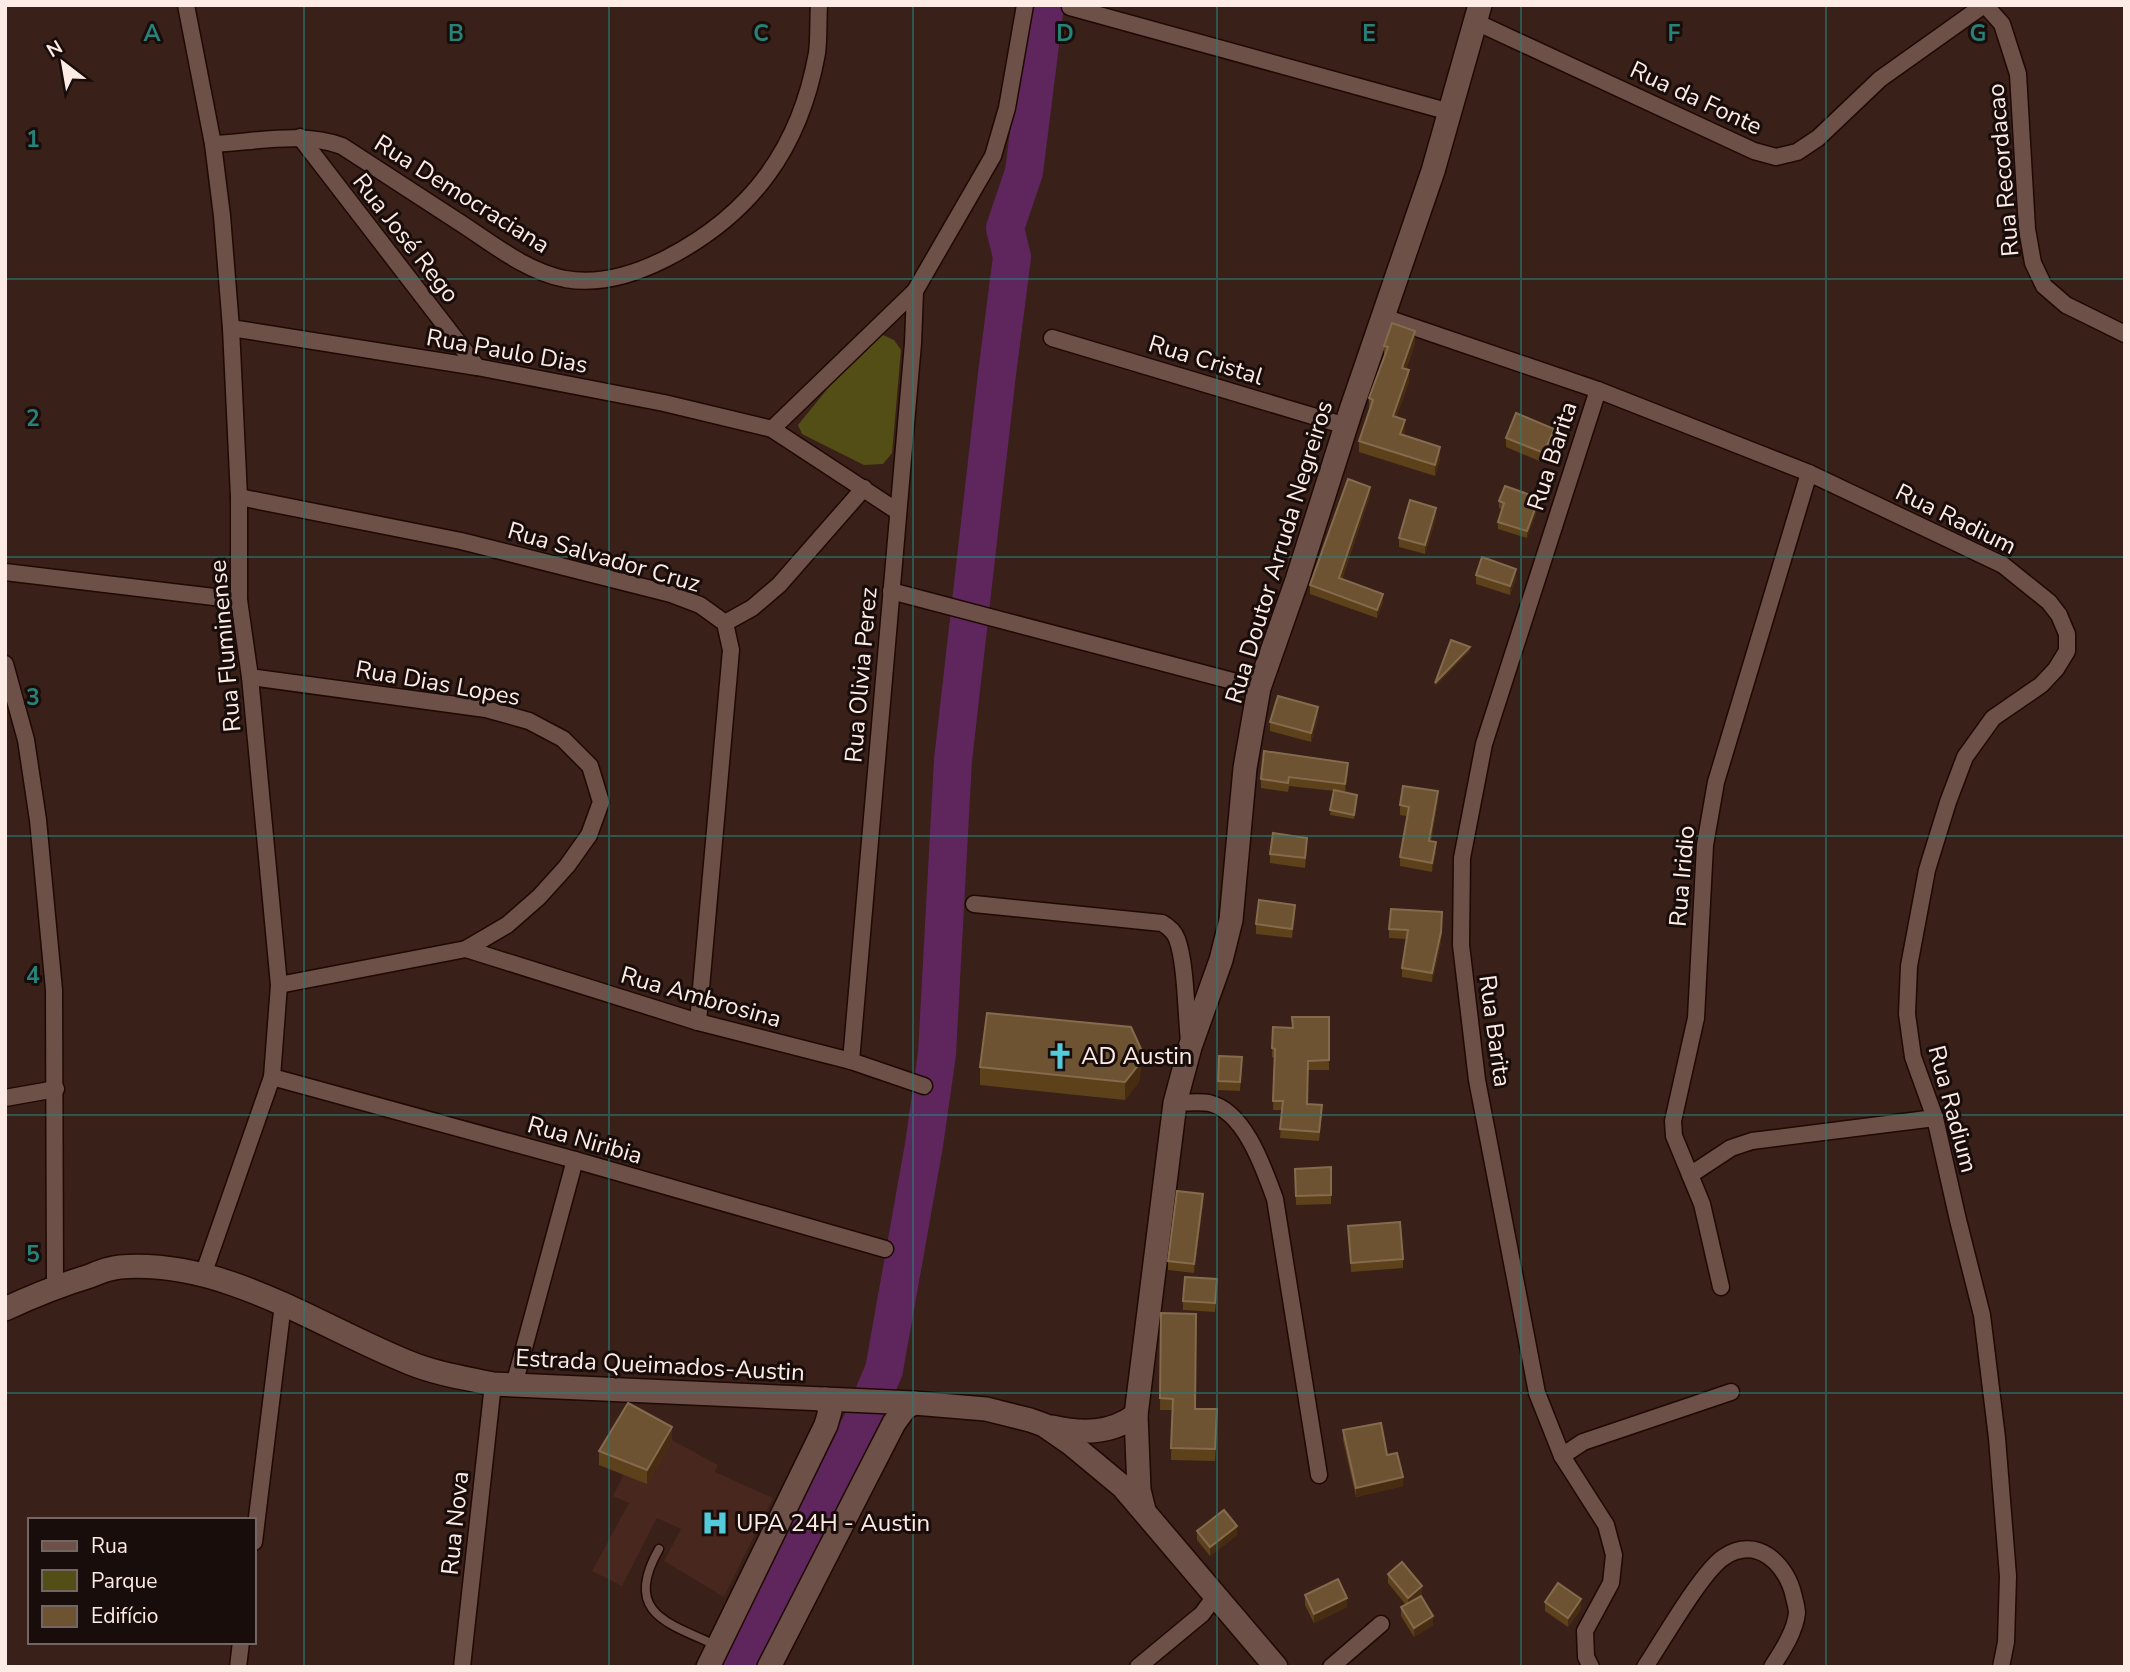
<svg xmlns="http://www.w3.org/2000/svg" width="2130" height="1672" font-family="'Nunito Sans',sans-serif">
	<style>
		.built { fill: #47271e }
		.green { fill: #534e16 }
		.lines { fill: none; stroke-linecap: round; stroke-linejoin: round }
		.river { stroke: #5e265d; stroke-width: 38 }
		.lane-casing { stroke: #1f0904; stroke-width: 11 }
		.street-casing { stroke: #1f0904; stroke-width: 19 }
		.secondary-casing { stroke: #1f0904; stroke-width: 26 }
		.lane { stroke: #6d5048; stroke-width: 8 }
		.street { stroke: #6d5048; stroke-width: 16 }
		.secondary { stroke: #6d5048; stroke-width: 23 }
		.wall { fill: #5c411b }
		.shaded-wall { fill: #472c11 }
		.building { fill: #6d5331; stroke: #846b4d; stroke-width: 2 }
		.grid { fill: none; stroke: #27827a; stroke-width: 2; stroke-opacity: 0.55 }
		.labels { text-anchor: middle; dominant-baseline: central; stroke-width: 6; stroke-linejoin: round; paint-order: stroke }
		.street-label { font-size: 24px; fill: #fdebe6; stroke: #180d0a }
		.poi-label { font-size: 24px; fill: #fdebe6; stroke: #180d0a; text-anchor: start }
		.grid-label { font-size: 23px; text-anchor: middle; font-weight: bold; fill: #27827a; stroke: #180d0a; stroke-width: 6; stroke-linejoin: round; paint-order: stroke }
	</style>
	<rect width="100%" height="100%" fill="#392019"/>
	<polygon class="built" points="672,1440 718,1465 715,1472 773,1498 724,1597 664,1561 681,1529 657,1518 622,1586 592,1571 629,1503 613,1496 624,1474"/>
	<polygon class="green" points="883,335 894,340 901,350 892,453 883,464 864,465 802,434 798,425 867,340"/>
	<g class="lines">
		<polyline class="river" points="734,1667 862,1422 884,1370 924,1145 937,1054 953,760 997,374 1012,257 1005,228 1024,172 1045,5"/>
		<defs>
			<path id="lane" d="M659 1549C623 1612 666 1623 716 1645"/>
			<g id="street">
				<polyline points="186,5 213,144 222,216 231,328 239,497 239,600 250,677 279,985 272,1077 203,1275"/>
				<polyline points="1985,5 2002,24 2018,74 2027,229 2033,263 2044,286 2066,305 2125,334"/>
				<polyline points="1070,7 1450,112"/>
				<polyline points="1476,22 1754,151 1776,157 1797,152 1818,138 1880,79 1984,5"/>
				<polyline points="300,137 477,367"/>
				<path d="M213 144C255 142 302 131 342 146 382 172 422 198 462 224 494 245 526 271 565 279 599 285 636 274 667 258 752 214 800 148 817 53 819 38 818 21 819 5"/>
				<polyline points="1384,317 1598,390 1809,473 2003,565 2049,602 2059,615 2067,634 2067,651 2056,669 2041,685 1993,718 1965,757 1948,802 1927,870 1909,966 1907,1014 1913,1057 1935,1118 1958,1220 1982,1315 1997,1438 2008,1576 2006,1642 2001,1667"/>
				<polyline points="231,328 477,367 664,403 772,429 897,511"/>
				<polyline points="1052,338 1346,426"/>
				<polyline points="772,429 915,291 993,156 1007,108 1025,5"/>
				<polyline points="239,497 461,541 671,594 700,605 725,623 731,650 698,1022"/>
				<polyline points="5,572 239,600"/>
				<polyline points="891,591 1259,688"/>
				<polyline points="725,623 752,608 779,585 864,488"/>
				<polyline points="5,664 26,740 38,820 54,990 55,1286"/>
				<polyline points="250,677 486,709 529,721 563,739 590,766 601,802 589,835 567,866 539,897 507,925 466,949 279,985"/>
				<path d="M974 904 1162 923C1169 927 1174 931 1177 939 1186 963 1186 1014 1189 1041"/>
				<polyline points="466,949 698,1022 851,1061 924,1086"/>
				<polyline points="851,1061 913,343 915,291"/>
				<polyline points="272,1077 575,1160 885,1249"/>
				<polyline points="5,1098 56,1089"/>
				<path d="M1175 1103C1186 1103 1199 1101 1209 1103 1245 1111 1264 1169 1275 1199L1319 1475"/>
				<polyline points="1690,1175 1731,1148 1752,1141 1935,1118"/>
				<polyline points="1721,1287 1702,1204 1674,1136 1673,1121 1696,1018 1705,845 1716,782 1809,473"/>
				<polyline points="514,1385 575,1160"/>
				<polyline points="1562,1456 1583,1442 1731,1392"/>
				<polyline points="254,1542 283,1304"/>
				<polyline points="238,1667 241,1642"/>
				<polyline points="462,1667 493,1384"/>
				<polyline points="1138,1667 1202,1614 1216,1595"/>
				<polyline points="1331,1667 1381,1624"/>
				<polyline points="1591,1667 1586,1657 1585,1631 1611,1583 1614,1555 1606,1525 1562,1456 1537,1393 1477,1080 1461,945 1462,858 1484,744 1598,390"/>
				<path d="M1645 1667C1662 1642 1702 1571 1724 1557 1757 1535 1787 1564 1794 1597 1795 1602 1797 1608 1797 1613 1795 1632 1782 1651 1772 1667"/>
			</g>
			<g id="secondary">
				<path d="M5 1309C33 1296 60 1285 90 1276 99 1272 110 1268 120 1267 225 1259 317 1326 410 1363 437 1374 465 1378 493 1384L914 1403 986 1409 1030 1420 1044 1425 1070 1443 1123 1487 1276 1667"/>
				<path d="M1052 1427C1082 1434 1111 1434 1136 1415"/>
				<polyline points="1144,1510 1139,1490 1136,1415 1175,1103 1190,1047 1221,960 1231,920 1245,768 1259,688 1297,580 1351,410 1433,171 1480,5"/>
				<polyline points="708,1667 826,1425 830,1411 825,1399"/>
				<polyline points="769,1667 894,1423 905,1408 914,1403"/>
			</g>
		</defs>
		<use href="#lane" class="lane-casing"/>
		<use href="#street" class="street-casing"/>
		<use href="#secondary" class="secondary-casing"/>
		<use href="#lane" class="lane"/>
		<use href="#street" class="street"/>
		<use href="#secondary" class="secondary"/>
	</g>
	<g class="wall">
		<polygon points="1415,343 1406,369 1409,382 1396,417 1405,431 1403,435 1440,459 1435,476 1359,452 1359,441 1369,409 1369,398 1384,358 1384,346"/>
		<polygon points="1506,438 1554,439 1544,463 1506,447"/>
		<polygon points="1370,495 1342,579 1383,602 1377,618 1310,594 1310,585"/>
		<polygon points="1499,501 1539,505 1527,538 1498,529 1498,522 1502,509 1499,508"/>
		<polygon points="1436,517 1425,554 1399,547 1399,538"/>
		<polygon points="1476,575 1516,578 1510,595 1476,584"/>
		<polygon points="1318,716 1311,742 1270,731 1270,722"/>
		<polygon points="1348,772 1345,792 1357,799 1354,819 1330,815 1334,791 1289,786 1288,792 1261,788 1261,779"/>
		<polygon points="1438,801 1431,841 1436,851 1432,872 1400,866 1400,857 1407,816 1400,815 1400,805"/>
		<polygon points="1307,847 1305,868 1270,863 1270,854"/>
		<polygon points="1295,914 1292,938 1256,934 1256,924"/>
		<polygon points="1442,921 1441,942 1432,982 1402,977 1402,968 1406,939 1389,938 1389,929"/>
		<polygon points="1329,1017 1329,1070 1308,1070 1307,1104 1322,1114 1319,1141 1280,1138 1282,1110 1273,1110 1275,1058 1272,1057 1272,1048 1292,1028"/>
		<polygon points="1219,1056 1242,1057 1240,1091 1218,1090"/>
		<polygon points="980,1067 1141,1067 1139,1082 1125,1100 980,1085"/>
		<polygon points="1331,1167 1331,1204 1296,1205 1295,1169"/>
		<polygon points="1203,1203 1194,1273 1168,1270 1168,1261"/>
		<polygon points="1348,1226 1403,1259 1403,1268 1351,1272"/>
		<polygon points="1217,1289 1215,1312 1183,1310 1183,1301"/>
		<polygon points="1161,1313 1195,1409 1217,1421 1215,1461 1171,1460 1172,1410 1160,1410"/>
		<polygon points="1343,1430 1387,1455 1403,1486 1356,1497 1343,1440"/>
		<polygon points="672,1440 647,1484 599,1465 599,1451"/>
		<polygon points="1197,1531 1237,1535 1210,1556 1197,1540"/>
		<polygon points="1388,1574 1422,1595 1421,1596 1433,1625 1414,1637 1401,1616 1401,1607 1406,1605 1388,1583"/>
		<polygon points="1305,1595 1347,1607 1314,1623 1305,1605"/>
		<polygon points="1545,1602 1581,1609 1568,1627 1545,1611"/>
	</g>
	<g class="shaded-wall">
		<polygon points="1415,331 1415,343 1402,379 1402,368"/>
		<polygon points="1409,370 1409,382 1393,427 1393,416"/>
		<polygon points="1405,420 1405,431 1400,446 1400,434"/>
		<polygon points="1554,429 1554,439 1544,463 1544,453"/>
		<polygon points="1440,447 1440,459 1435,476 1435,465"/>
		<polygon points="1370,487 1370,495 1339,586 1339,578"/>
		<polygon points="1539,498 1539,505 1527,538 1527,531"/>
		<polygon points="1436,508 1436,517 1425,554 1425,545"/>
		<polygon points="1516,569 1516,578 1510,595 1510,586"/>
		<polygon points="1383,594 1383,602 1377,618 1377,610"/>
		<polygon points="1470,647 1470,651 1435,687 1435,683"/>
		<polygon points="1318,707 1318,716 1311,742 1311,733"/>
		<polygon points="1348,763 1348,772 1345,793 1345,784"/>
		<polygon points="1438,791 1438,801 1429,850 1429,841"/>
		<polygon points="1436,842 1436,851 1432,872 1432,863"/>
		<polygon points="1295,905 1295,914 1292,938 1292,929"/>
		<polygon points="1442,912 1441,942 1432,982 1432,973"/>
		<polygon points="1141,1049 1141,1067 1139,1082 1125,1100 1125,1082"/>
		<polygon points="1203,1194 1203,1203 1194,1273 1194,1264"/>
		<polygon points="672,1427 672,1440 647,1484 647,1470"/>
		<polygon points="1403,1477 1403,1486 1356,1497 1356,1488"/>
		<polygon points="1237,1526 1237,1535 1210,1556 1210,1547"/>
		<polygon points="1422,1586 1422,1595 1408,1607 1408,1598"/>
		<polygon points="1347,1598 1347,1607 1314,1623 1314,1614"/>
		<polygon points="1581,1599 1581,1609 1568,1627 1568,1618"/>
		<polygon points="1433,1616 1433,1625 1414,1637 1414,1628"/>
	</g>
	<g class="building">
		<polygon points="1392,323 1415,331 1402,368 1409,370 1393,416 1405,420 1400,434 1440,447 1435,465 1359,441 1373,400 1369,398 1388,347 1384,346"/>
		<polygon points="1516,413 1554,429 1544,453 1506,438"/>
		<polygon points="1348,479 1370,487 1339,578 1383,594 1377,610 1310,585"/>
		<polygon points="1505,486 1539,498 1527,531 1498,522 1504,503 1499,501"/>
		<polygon points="1410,500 1436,508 1425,545 1399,538"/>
		<polygon points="1482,557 1516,569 1510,586 1476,575"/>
		<polygon points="1451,640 1470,647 1435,683"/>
		<polygon points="1278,696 1318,707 1311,733 1270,722"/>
		<polygon points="1264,751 1348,763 1345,784 1289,777 1288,783 1261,779"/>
		<polygon points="1403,786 1438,791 1429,841 1436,842 1432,863 1400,857 1409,807 1400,805"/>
		<polygon points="1334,790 1357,795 1354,815 1330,810"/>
		<polygon points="1273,833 1307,838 1305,858 1270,854"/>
		<polygon points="1259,900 1295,905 1292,929 1256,924"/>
		<polygon points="1391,909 1442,912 1441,932 1432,973 1402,968 1408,930 1389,929"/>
		<polygon points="987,1013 1131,1027 1141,1049 1139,1064 1125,1082 980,1067"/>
		<polygon points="1292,1017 1329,1017 1329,1060 1308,1061 1307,1104 1322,1105 1319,1132 1280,1129 1283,1101 1273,1101 1275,1049 1272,1048 1273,1027 1293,1028"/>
		<polygon points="1219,1056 1242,1057 1240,1082 1218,1081"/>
		<polygon points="1331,1167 1331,1195 1296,1196 1295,1169"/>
		<polygon points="1177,1191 1203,1194 1194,1264 1168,1261"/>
		<polygon points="1400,1222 1403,1259 1351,1263 1348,1226"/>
		<polygon points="1185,1277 1217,1279 1215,1303 1183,1301"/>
		<polygon points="1161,1313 1196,1314 1195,1409 1217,1409 1215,1449 1171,1448 1173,1399 1160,1398"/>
		<polygon points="628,1403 672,1427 647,1470 599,1451"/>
		<polygon points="1381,1423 1387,1455 1397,1453 1403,1477 1356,1488 1343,1430"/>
		<polygon points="1224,1510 1237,1526 1210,1547 1197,1531"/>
		<polygon points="1402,1562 1422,1586 1408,1598 1388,1574"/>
		<polygon points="1338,1579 1347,1598 1314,1614 1305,1595"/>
		<polygon points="1558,1583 1581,1599 1568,1618 1545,1602"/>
		<polygon points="1421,1596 1433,1616 1414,1628 1401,1607"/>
	</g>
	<path class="grid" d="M304 5V1667M609 5V1667M913 5V1667M1217 5V1667M1521 5V1667M1826 5V1667M5 279H2125M5 557H2125M5 836H2125M5 1115H2125M5 1393H2125"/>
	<defs>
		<symbol id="church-bare" viewBox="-9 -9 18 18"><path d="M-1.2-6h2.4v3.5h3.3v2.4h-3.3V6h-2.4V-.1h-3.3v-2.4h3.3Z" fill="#53cbda" stroke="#180d0a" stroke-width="2.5" paint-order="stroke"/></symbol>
		<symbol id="hospital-bare" viewBox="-9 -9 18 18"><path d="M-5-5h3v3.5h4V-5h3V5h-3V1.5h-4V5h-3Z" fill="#53cbda" stroke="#180d0a" stroke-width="2.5" paint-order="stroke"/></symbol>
	</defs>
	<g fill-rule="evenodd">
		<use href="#church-bare" x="1041" y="1037" width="38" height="38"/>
		<use href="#hospital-bare" x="696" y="1504" width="38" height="38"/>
	</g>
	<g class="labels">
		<g class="street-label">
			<text transform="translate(1696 98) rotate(25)">Rua da Fonte</text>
			<text transform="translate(2003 170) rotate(-95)">Rua Recordacao</text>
			<text transform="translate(462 194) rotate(32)">Rua Democraciana</text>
			<text transform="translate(406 238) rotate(52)">Rua José Rego</text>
			<text transform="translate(507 351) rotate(10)">Rua Paulo Dias</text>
			<text transform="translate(1206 360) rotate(17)">Rua Cristal</text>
			<text transform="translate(1552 456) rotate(-72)">Rua Barita</text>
			<text transform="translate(1956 519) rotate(26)">Rua Radium</text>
			<text transform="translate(1279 552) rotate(-73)">Rua Doutor Arruda Negreiros</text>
			<text transform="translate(604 557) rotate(16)">Rua Salvador Cruz</text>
			<text transform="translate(225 646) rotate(-95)">Rua Fluminense</text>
			<text transform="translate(861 675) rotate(-85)">Rua Olivia Perez</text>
			<text transform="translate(438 683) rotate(10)">Rua Dias Lopes</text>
			<text transform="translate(1682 876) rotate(-85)">Rua Iridio</text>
			<text transform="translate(701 997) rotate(16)">Rua Ambrosina</text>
			<text transform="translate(1495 1031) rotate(82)">Rua Barita</text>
			<text transform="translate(1953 1109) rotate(75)">Rua Radium</text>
			<text transform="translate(585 1140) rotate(16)">Rua Niribia</text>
			<text transform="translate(660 1365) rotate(3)">Estrada Queimados-Austin</text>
			<text transform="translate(455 1523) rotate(-84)">Rua Nova</text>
		</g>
		<g class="poi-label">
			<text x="1081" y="1056">AD Austin</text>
			<text x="736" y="1523">UPA 24H - Austin</text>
		</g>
	</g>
	<g class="grid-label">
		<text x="152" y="41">A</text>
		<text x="456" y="41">B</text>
		<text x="761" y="41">C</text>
		<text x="1065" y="41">D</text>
		<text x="1369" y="41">E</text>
		<text x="1674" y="41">F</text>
		<text x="1978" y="41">G</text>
		<text x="33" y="147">1</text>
		<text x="33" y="426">2</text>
		<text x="33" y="705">3</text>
		<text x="33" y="983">4</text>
		<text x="33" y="1262">5</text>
	</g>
	<rect width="2130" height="1672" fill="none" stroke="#fdebe6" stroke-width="14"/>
	<rect x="28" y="1518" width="228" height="126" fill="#180d0a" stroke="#746662" stroke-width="2"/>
	<rect x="42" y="1541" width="35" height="10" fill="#6d5048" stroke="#746662" stroke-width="2"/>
	<text x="91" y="1553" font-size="21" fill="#fdebe6">Rua</text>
	<rect x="42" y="1570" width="35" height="21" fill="#534e16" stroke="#746662" stroke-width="2"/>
	<text x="91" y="1588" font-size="21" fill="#fdebe6">Parque</text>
	<rect x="42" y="1606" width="35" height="21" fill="#6d5331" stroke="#746662" stroke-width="2"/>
	<text x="91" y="1623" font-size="21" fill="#fdebe6">Edifício</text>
	<g transform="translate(63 63) rotate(329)" stroke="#180d0a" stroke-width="5" paint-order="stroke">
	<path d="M0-5L12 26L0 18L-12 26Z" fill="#fdebe6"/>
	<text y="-10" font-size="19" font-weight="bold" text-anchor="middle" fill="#fdebe6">N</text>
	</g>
</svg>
